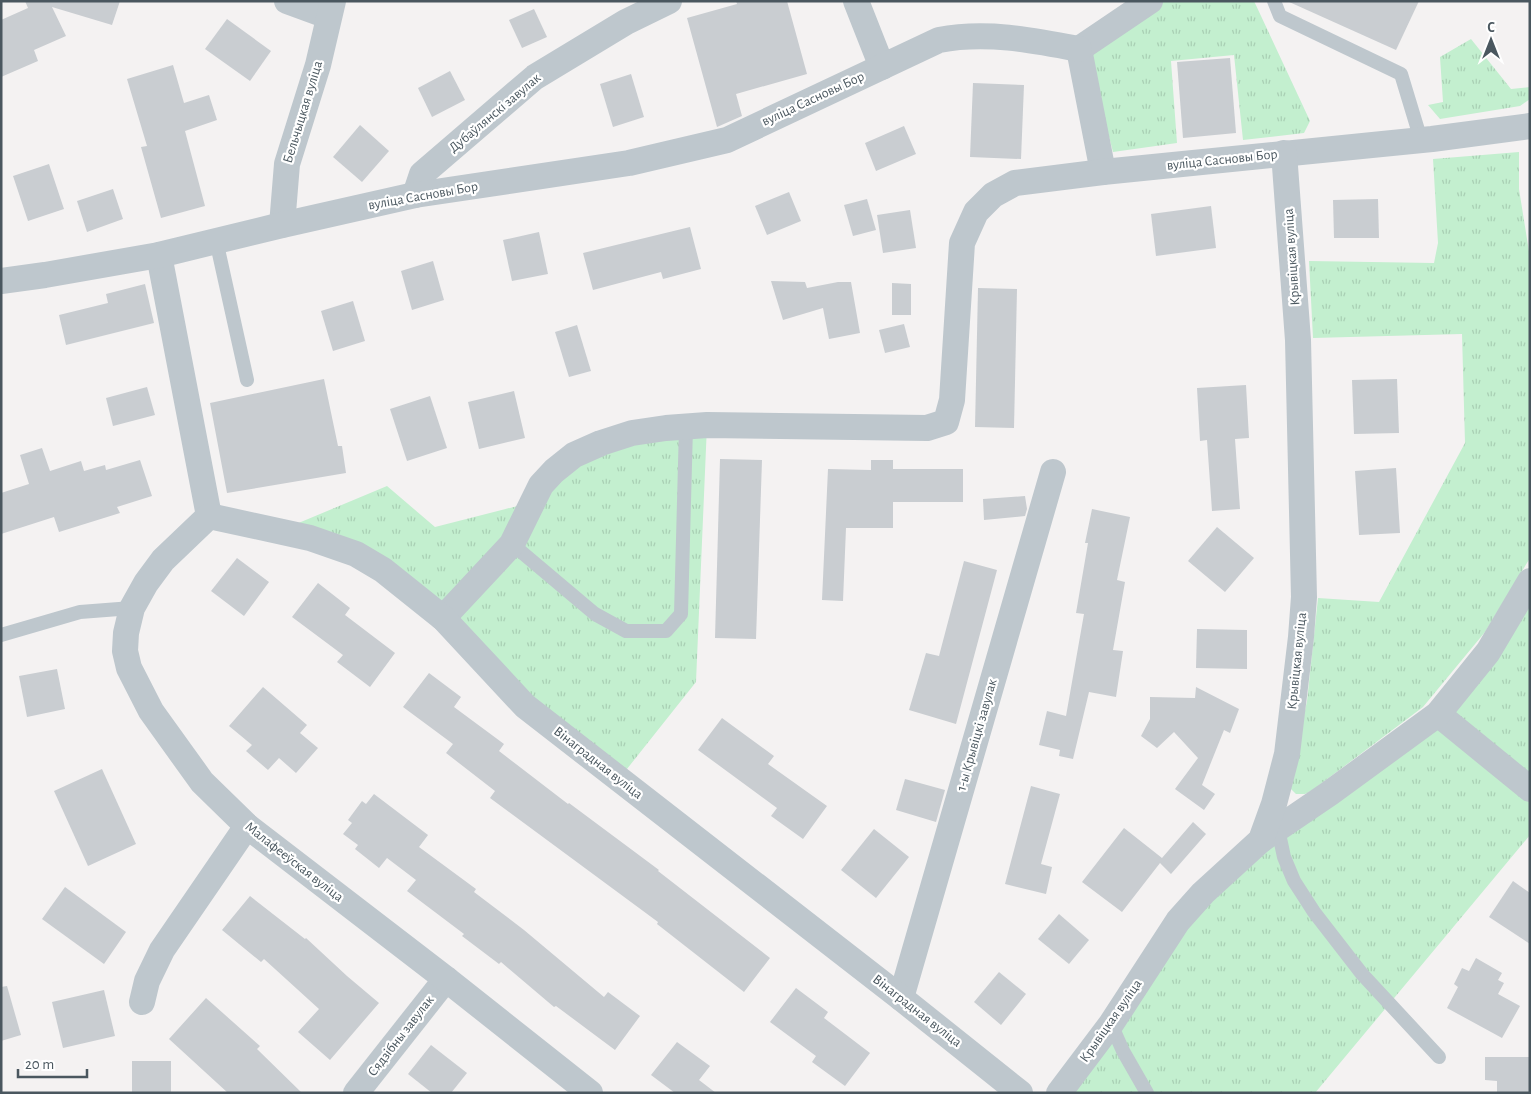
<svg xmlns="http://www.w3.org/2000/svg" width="1531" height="1094" font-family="'Alegreya Sans',sans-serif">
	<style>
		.grass { fill: url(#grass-tufts) }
		.building { fill: #c9cdd1 }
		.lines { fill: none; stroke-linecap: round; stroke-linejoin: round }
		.service { stroke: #bec7cd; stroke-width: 14 }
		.minor { stroke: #bec7cd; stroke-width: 26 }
		.labels { text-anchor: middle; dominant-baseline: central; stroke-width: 4.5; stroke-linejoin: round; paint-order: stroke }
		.street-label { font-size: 14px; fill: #4a575f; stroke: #fff }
	</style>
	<defs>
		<pattern id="grass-tufts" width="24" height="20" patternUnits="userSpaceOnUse" patternTransform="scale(1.25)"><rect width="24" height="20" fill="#c3efcf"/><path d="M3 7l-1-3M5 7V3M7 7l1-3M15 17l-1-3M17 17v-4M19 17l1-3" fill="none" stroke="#a9cfb4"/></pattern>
	</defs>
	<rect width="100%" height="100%" fill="#f4f2f2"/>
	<g class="grass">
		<polygon points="1161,1 1254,1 1310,121 1304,133 1243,140 1234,55 1171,61 1177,143 1113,152 1087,52"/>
		<polygon points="1471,39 1511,89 1530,87 1530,99 1520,106 1440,119 1428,105 1443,102 1440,57"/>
		<polygon points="1519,152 1519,189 1530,258 1530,558 1485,632 1423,707 1314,789 1305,794 1296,794 1290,788 1291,777 1307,701 1318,598 1379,602 1465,443 1462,334 1313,338 1309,261 1434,263 1438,243 1433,159"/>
		<polygon points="707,425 696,682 619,779 383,570 277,532 387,486 435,527 533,502 574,455"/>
		<polygon points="1530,581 1530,835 1315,1093 1059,1093 1178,921 1438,714"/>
	</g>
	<g class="building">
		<polygon points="25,1 120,1 112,25 52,7 66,36 34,50 38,61 1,77 1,20 28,8"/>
		<polygon points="736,1 787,1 807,74 736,94 742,116 717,127 687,18 737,4"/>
		<polygon points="1287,1 1419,1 1396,50"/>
		<polygon points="534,9 547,37 522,48 509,20"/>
		<polygon points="227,19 271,51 250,81 205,49"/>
		<polygon points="1230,58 1236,133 1183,138 1177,62"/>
		<polygon points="173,65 184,103 209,95 217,120 185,131 205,206 161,218 141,147 147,146 127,79"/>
		<polygon points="450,71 465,100 432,117 418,88"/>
		<polygon points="631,74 644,117 613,127 600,84"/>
		<polygon points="973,83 1024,85 1021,159 970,157"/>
		<polygon points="360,125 389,151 362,182 333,157"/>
		<polygon points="904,126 916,154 876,171 865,143"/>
		<polygon points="49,164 64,209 28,221 13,176"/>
		<polygon points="113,189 123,219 87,232 77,201"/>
		<polygon points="789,192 801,221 767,235 755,206"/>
		<polygon points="867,199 876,230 853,236 844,205"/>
		<polygon points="1378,199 1379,238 1334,238 1333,200"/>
		<polygon points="1211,206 1216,248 1156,256 1151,214"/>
		<polygon points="910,210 916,248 883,253 877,215"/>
		<polygon points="690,227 701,269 663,279 661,272 593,290 583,253"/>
		<polygon points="539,232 548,274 512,281 503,240"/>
		<polygon points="433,261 444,300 412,310 401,271"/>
		<polygon points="771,281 805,282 807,288 838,282 851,282 860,333 829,339 823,308 783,320"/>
		<polygon points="892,283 911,284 911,315 892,315"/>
		<polygon points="145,284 154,323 66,345 59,315 108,303 106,294"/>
		<polygon points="978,288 1017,289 1014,428 975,427"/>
		<polygon points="353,301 365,341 333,351 321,311"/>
		<polygon points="904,324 910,347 885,353 879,330"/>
		<polygon points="577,325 591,371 569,377 555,332"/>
		<polygon points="324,379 338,446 342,446 346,473 227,493 210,403"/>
		<polygon points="1397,379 1399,433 1354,434 1352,380"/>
		<polygon points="1246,385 1249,438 1235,439 1240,509 1212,511 1207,440 1200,441 1197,388"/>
		<polygon points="147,387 155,415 113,426 106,398"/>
		<polygon points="514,391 525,438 479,449 468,402"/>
		<polygon points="430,396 447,448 407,461 390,409"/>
		<polygon points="42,448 50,471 81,461 84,471 105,465 106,470 140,460 152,496 117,507 120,513 59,532 54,517 1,534 1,493 29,484 20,455"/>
		<polygon points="720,459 762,460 756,639 715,638"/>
		<polygon points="871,460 893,460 893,469 963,469 963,502 893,502 893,528 846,528 843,601 822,600 828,469 871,470"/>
		<polygon points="1396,468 1400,533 1359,535 1355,471"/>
		<polygon points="1025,496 1027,509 1025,516 984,520 983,499"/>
		<polygon points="1092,509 1130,517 1117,580 1125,582 1113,650 1123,651 1116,697 1089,692 1073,759 1059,756 1060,750 1039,745 1047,711 1066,716 1084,614 1076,613 1088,543 1085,543"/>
		<polygon points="1217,527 1254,558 1225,592 1188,561"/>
		<polygon points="237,558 269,582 244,616 211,591"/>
		<polygon points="964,561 997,570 956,724 909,710 926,653 939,656"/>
		<polygon points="318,583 350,608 345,615 395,653 370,687 337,662 343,655 292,617"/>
		<polygon points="1197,629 1247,630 1247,669 1196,668"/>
		<polygon points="57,669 65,709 27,717 19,676"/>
		<polygon points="429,673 461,697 454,707 504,744 499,751 568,804 569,803 659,870 658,871 770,958 744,992 657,924 658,922 490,798 495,791 446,753 453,744 403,707"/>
		<polygon points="263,687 307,725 300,733 318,748 296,773 279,758 268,770 246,751 252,745 229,726"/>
		<polygon points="1196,687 1239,709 1230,733 1224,730 1202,785 1215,794 1204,810 1175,789 1198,758 1174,732 1157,748 1141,736 1150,719 1150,697 1195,698"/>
		<polygon points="722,718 774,756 768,764 827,806 803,839 771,816 777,808 698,750"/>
		<polygon points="102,769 136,844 88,866 54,791"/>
		<polygon points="905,779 945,790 936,822 896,810"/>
		<polygon points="1031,786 1060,794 1041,864 1052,867 1046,894 1005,884"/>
		<polygon points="374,794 428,835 419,847 476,889 474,892 524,930 604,997 608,992 640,1016 615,1050 556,1006 554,1007 501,962 499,964 462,936 464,934 407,891 416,880 387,858 379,868 355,849 358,845 343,834 352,823 348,820 362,801 366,804"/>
		<polygon points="1193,822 1206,834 1171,874 1160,863 1122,912 1082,882 1124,828 1162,858"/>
		<polygon points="874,829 909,857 876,898 841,870"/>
		<polygon points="1513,881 1530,893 1530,944 1489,917"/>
		<polygon points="65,887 126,932 104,964 42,919"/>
		<polygon points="250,896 305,939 306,938 347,976 379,1003 330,1060 298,1032 319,1009 264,959 261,962 222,930"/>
		<polygon points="1059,914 1089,940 1069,964 1038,939"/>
		<polygon points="1476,958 1502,973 1498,980 1504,983 1498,994 1520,1006 1502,1038 1447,1008 1458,987 1454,984 1462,968 1469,971"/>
		<polygon points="999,972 1026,994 1001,1025 974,1002"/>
		<polygon points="7,986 21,1035 1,1041 1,987"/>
		<polygon points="796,988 828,1012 824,1018 870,1053 845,1086 812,1062 816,1056 770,1022"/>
		<polygon points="104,990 115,1036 63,1048 52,1002"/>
		<polygon points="206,998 260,1046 257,1049 302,1093 228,1093 169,1039"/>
		<polygon points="677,1042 710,1066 699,1080 716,1093 675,1093 651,1075"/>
		<polygon points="431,1045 467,1073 451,1093 432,1093 408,1074"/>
		<polygon points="1485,1057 1530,1057 1530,1093 1497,1093 1497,1081 1485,1080"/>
		<rect x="132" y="1061" width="39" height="32"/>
	</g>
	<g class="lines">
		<g class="service">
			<polyline points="1274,1 1280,16 1401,74 1421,140"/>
			<polyline points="216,240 247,380"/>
			<polyline points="512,544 595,614 626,631 666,631 681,614 686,427"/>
			<polyline points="1,635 80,612 132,608"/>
			<polyline points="1278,829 1284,857 1294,881 1314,912 1362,974 1439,1057"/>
			<polyline points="1111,1024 1123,1051 1147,1093"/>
		</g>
		<g class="minor">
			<polyline points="287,1 328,16"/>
			<polyline points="856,1 882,67"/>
			<polyline points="1079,49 1103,172"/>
			<polyline points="1079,49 1150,1"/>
			<polyline points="415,195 422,174 535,77 626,22 669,1"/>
			<polyline points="282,225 287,164 318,65 333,1"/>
			<polyline points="159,255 209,516"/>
			<path d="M1 281 45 275 159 255 282 225 415 195 629 163 727 140 939 40C986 31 1032 40 1079 49"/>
			<polyline points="443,618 512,544 541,485 554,471 574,455 601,443 632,433 666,428 707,425 927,428 946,422 952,400 962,243 976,212 993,195 1015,183 1103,172 1432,139 1530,126"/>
			<polyline points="1438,714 1530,789"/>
			<polyline points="1261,840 1330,793 1438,714 1488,652 1530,581"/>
			<polyline points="901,998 1053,472"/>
			<polyline points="142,1002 147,981 162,950 247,826"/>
			<polyline points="356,1093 446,979"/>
			<polyline points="590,1093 446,979 247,826 202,782 151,711 129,668 125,651 126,633 132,608 146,583 163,560 209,516 310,538 356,554 383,570 443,618 525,706 901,998 1020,1093"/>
			<polyline points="1059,1093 1111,1024 1178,921 1203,893 1261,840 1274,804 1287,754 1301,637 1304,597 1298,340 1284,153"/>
		</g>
	</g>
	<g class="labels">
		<g class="street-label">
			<text transform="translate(813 99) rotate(-25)">вуліца Сасновы Бор</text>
			<text transform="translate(303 112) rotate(-73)">Бельчыцкая вуліца</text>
			<text transform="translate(495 113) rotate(-40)">Дубаўлянскі завулак</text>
			<text transform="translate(1222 160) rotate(-6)">вуліца Сасновы Бор</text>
			<text transform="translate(423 196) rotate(-10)">вуліца Сасновы Бор</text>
			<text transform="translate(1292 257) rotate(-94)">Крывіцкая вуліца</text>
			<text transform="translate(1297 661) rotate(-84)">Крывіцкая вуліца</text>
			<text transform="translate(977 735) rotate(-74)">1-ы Крывіцкі завулак</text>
			<text transform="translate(598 763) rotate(38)">Вінаградная вуліца</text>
			<text transform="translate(294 862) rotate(38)">Малафееўская вуліца</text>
			<text transform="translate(917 1011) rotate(38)">Вінаградная вуліца</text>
			<text transform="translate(1111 1021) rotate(-55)">Крывіцкая вуліца</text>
			<text transform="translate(401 1036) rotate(-52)">Сядзібны завулак</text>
		</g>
	</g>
	<rect width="1531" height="1094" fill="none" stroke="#4a575f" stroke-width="5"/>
	<g transform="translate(1491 40)" stroke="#ffffff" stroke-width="4" paint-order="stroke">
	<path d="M0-4L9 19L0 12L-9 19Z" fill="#4a575f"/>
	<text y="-8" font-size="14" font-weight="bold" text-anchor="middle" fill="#4a575f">С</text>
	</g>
	<path d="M18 1069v8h69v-8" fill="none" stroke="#4a575f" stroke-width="2.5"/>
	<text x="25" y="1069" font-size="15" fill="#4a575f" stroke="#ffffff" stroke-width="4" paint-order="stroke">20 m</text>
</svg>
